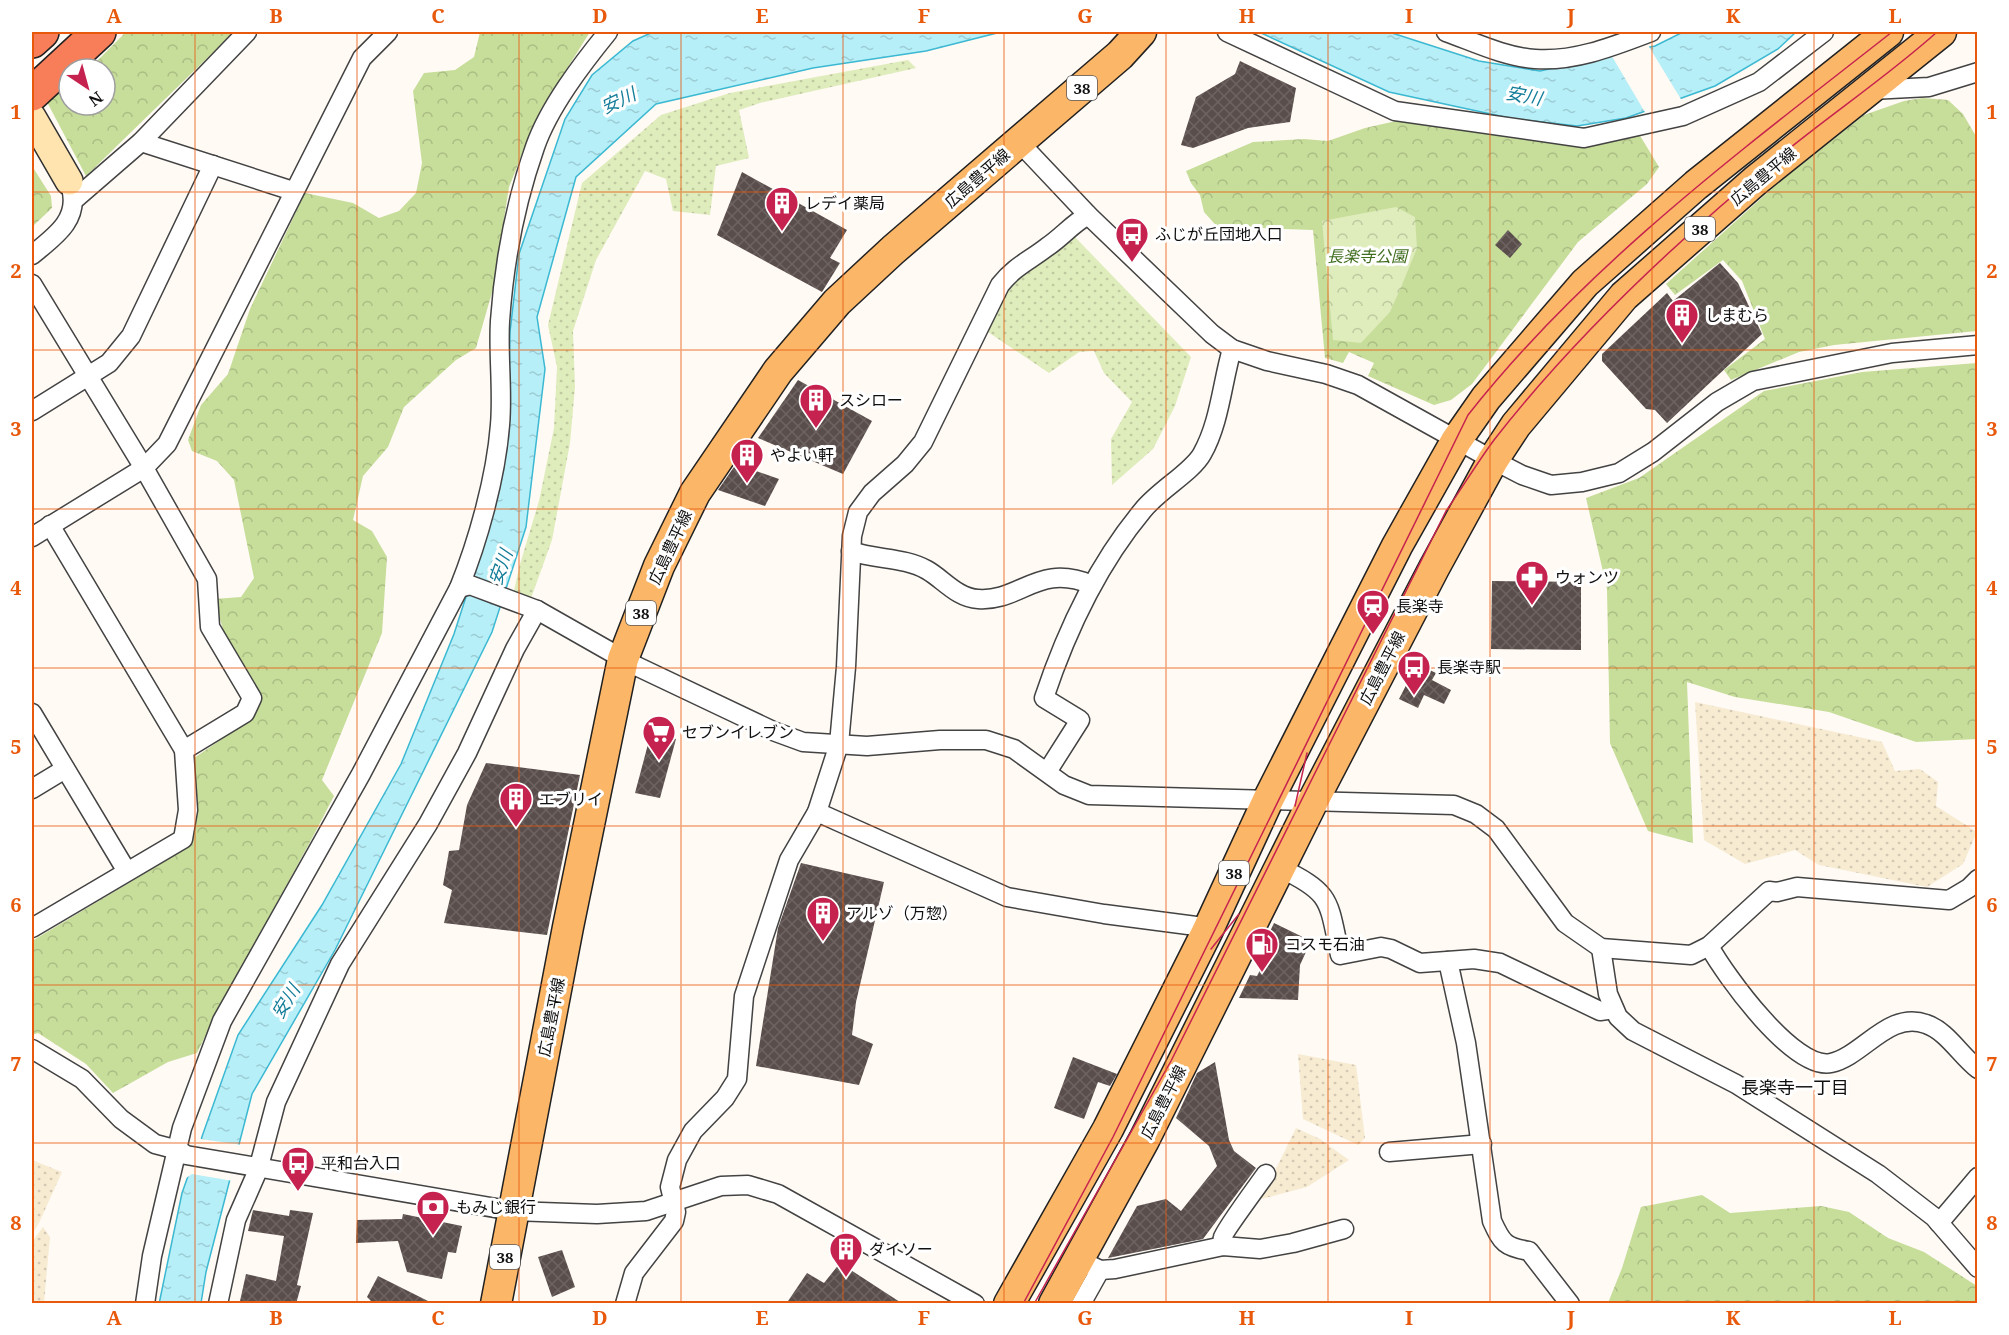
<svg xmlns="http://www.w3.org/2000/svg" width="2009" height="1335" font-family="'Noto Serif','Noto Sans JP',serif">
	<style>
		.farmland { fill: url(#farmland-dots) }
		.grass { fill: url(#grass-dots) }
		.forest { fill: url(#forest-crowns) }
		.park { fill: url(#park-crowns) }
		.water { fill: url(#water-ripples); stroke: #3bb8d2; stroke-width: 1.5 }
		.pier { fill: #fffaf4 }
		.building { fill: url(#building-cross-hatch) }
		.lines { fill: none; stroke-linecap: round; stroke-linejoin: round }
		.street-casing { stroke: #434343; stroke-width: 21 }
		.secondary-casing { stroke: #323232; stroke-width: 30 }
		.primary-casing { stroke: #212121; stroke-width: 33 }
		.highway-casing { stroke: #212121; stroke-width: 36 }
		.street { stroke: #fff; stroke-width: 18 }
		.secondary { stroke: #ffe4af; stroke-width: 27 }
		.primary { stroke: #fcb667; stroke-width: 30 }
		.highway { stroke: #f87d59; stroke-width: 33 }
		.tram { stroke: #c6224f; stroke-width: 1.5 }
		.grid { fill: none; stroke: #e8590c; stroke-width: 1.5; stroke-opacity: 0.55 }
		.labels { text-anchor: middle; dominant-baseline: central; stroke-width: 6; stroke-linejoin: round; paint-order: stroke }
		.shield { fill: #fff; stroke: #585858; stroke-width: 1.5 }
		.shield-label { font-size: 15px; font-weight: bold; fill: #101010 }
		.street-label { font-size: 16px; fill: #101010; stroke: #fff }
		.poi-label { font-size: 16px; fill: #101010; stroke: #fff; text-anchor: start }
		.park-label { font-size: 16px; font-style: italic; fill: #3f6c1d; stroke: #fff }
		.water-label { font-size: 18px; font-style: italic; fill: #147d99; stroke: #fff }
		.neighbourhood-label { font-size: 18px; fill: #101010; stroke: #fff }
		.neatline { fill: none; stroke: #e8590c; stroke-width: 2 }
		.grid-label { font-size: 20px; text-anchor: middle; font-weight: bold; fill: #e8590c }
	</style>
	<defs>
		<pattern id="farmland-dots" width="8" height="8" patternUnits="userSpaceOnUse" patternTransform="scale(1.5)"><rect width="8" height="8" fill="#f7ebd2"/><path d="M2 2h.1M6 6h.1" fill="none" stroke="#d3c8b3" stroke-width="1.8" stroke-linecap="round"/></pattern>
		<pattern id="grass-dots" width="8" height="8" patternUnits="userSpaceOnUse" patternTransform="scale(1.5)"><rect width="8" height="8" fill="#dfecbb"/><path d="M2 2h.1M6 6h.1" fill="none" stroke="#bec9a0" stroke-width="1.8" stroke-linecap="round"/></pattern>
		<pattern id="forest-crowns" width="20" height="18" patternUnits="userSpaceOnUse" patternTransform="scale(1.5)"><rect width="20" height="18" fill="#c7dd9a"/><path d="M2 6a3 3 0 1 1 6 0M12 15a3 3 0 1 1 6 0" fill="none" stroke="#aabd84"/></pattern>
		<pattern id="park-crowns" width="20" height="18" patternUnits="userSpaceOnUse" patternTransform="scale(1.5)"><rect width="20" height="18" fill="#dfecbb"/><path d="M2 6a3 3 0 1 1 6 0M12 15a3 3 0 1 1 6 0" fill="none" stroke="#bec9a0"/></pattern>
		<pattern id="water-ripples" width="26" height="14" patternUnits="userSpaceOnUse" patternTransform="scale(1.5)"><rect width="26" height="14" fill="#b7eff8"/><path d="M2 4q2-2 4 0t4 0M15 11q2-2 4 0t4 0" fill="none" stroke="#9cccd4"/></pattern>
		<pattern id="building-cross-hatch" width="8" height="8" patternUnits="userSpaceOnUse" patternTransform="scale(1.5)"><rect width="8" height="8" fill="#5a4e4c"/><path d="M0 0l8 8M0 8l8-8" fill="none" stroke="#6d6361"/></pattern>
	</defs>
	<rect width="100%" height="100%" fill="#fffaf4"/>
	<g class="farmland">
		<polygon points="1695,702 1882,742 1895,771 1920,769 1938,782 1936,806 1977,832 1963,864 1927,887 1819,865 1795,850 1745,864 1704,840"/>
		<polygon points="1298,1054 1356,1065 1365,1138 1358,1145 1303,1119"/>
		<polygon points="1296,1128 1320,1139 1349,1160 1307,1187 1261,1199"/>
		<polygon points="32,1160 62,1172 39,1223 32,1234"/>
		<polygon points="43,1227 50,1237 44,1303 32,1303 32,1242"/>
	</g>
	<g class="grass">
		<polygon points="908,60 916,68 760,103 739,110 749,158 716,166 710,215 673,211 666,179 645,171 596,260 573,331 575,387 570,443 552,540 530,601 513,595 520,564 539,501 554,428 557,367 548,325 582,183 661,115 730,93"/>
		<polygon points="1073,235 1191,357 1175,406 1153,449 1112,485 1111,439 1132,402 1104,373 1094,351 1079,352 1049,373 988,332 1003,295 1018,277 1042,262"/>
	</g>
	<g class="forest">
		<polygon points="126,32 234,32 86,176 47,102 69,85 69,105 105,105 105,69 89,69"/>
		<path d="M480 32H590L539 113 509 187 493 289 476 348 456 360 404 407 388 447 363 476 353 520 372 531 387 557 382 633 322 780 334 796C290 883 239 966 197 1053L168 1062 113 1093 86 1064 38 1033 32 1035V941L187 848C197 817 197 790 194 758L250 720 214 599 241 597 254 578 234 480 217 461 192 451 188 440 201 405 228 374 250 309 305 193 353 203 379 218 399 211 416 193 422 163 413 91 424 73 455 70 474 57Z"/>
		<polygon points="1923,98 1948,100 1963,114 1977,138 1977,331 1834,345 1799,352 1731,380 1724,370 1765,339 1742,281 1723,260 1675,295 1666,284 1776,185 1864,115 1904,101"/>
		<polygon points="1405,119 1639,134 1659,167 1647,184 1578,242 1472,384 1451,400 1434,405 1368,376 1374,363 1349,352 1343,363 1325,358 1313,230 1260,228 1231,242 1204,212 1200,195 1191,183 1186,171 1253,142 1304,139 1328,141 1365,128"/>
		<polygon points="32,166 51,196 52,208 32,227"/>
		<polygon points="1977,363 1977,739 1916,742 1829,712 1735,697 1687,682 1693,843 1648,831 1610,743 1607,589 1586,498 1639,478 1764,391 1862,372"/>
		<polygon points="1702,1195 1730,1213 1821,1206 1849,1212 1888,1238 1924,1252 1977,1286 1977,1303 1608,1303 1622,1268 1641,1207"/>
	</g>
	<polygon class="park" points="1396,207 1415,217 1417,248 1402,285 1390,312 1361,343 1333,340 1322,221"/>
	<g class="water">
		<polygon points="653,32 1001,32 926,51 813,68 656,104 576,177 537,317 545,369 526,527 492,632 335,950 252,1094 206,1272 201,1303 159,1304 182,1193 238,1035 322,905 401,764 454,634 495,507 508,428 510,332 519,254 565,119 592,75 633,41"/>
		<polygon points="1259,32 1389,32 1479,61 1540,71 1655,46 1683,32 1796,32 1778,49 1715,86 1626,118 1577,126 1514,119 1389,92"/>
	</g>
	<g class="pier">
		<polygon points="1648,45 1682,101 1646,114 1610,53"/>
		<polygon points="199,1136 201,1139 242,1145 233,1181 192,1174 183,1180"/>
	</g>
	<g class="building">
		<polygon points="1240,61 1296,88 1290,122 1248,128 1193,148 1181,145 1196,97 1235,74"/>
		<polygon points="742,172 847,230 830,258 840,263 822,292 717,235"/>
		<polygon points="1508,230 1522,244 1510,258 1495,245"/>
		<polygon points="1720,263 1738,283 1762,334 1667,423 1655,410 1646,409 1602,361 1602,354 1667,293 1673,301"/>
		<polygon points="798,380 872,421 843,474 758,438"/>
		<polygon points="736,464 779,479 765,506 718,490"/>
		<polygon points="1492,581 1581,582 1581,650 1491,649"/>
		<polygon points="1417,664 1436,673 1432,680 1451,690 1444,704 1424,695 1418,708 1399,699"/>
		<polygon points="651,733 676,739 660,798 635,793"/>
		<polygon points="486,763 580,775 547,935 444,923 452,890 443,885 449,851 459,850 467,805"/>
		<polygon points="801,863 884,882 856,1002 852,1035 873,1044 859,1085 756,1066 778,928"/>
		<polygon points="1274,923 1311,941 1300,965 1298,1000 1239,998 1250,975 1257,976 1272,946 1265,942"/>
		<polygon points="1073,1057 1117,1074 1110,1086 1098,1082 1084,1119 1054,1108"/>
		<polygon points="1215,1062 1229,1140 1234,1151 1256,1168 1203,1239 1108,1258 1137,1206 1166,1199 1181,1211 1217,1166 1209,1146 1176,1118 1197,1073"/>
		<polygon points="253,1210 289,1216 290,1210 313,1213 297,1285 301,1286 296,1304 240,1301 246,1274 276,1281 284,1236 248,1231"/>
		<polygon points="403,1214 462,1226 456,1253 448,1252 442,1279 407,1272 398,1241 356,1243 357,1220 402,1219"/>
		<polygon points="562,1250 575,1287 552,1297 538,1257"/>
		<polygon points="840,1263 903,1304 786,1304 807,1273 824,1283"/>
		<polygon points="378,1276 434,1304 374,1304 367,1297"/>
	</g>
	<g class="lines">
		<defs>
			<g id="street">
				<polyline points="1227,32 1395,111 1584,138 1683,116 1759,82 1824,32"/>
				<path d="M1446 32C1474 42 1505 57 1535 59 1575 62 1614 46 1651 32"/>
				<polyline points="1871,90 1929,87 1978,72"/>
				<polyline points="141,142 293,191"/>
				<polyline points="1019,142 1088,215 1212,334 1232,349 1267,361 1326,374 1358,385 1493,460 1522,475 1551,485 1582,482 1619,473 1653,452 1717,402 1753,381 1892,353 1978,345"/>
				<polyline points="74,200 141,142 247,32"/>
				<path d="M32 255C54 237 80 220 71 188"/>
				<polyline points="32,284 144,468 207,579 210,627 252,698 245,713 184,750 188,810 183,839 32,928"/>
				<polyline points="32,411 109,363 131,336 213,165"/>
				<polyline points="50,525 184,750"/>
				<polyline points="32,537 144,468 167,444 362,58 388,32"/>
				<path d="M851 551C876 560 904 557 927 570 943 579 957 598 978 599 1021 602 1038 562 1092 585"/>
				<polyline points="459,588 470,585 537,610 632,664 773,731 803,742 867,746 940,740 986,740 1014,749 1064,785 1089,795 1454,805 1476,814 1496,829 1565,923 1601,948 1691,955 1709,946 1769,891 1777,892 1797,887 1949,900 1969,888 1978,879"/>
				<polyline points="32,713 126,870"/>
				<path d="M1047 772 1080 720 1044 698C1066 632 1098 564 1143 510 1159 490 1192 472 1202 454 1220 422 1222 383 1232 349"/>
				<polyline points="32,789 65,769"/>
				<polyline points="817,812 1007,897 1104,914 1196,926 1207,932"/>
				<path d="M1280 868C1333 893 1328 901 1340 955L1381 947 1391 949 1420 963 1474 959 1500 963 1600 1011 1614 1009"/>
				<path d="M1709 946C1725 975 1794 1071 1831 1063 1863 1056 1889 1010 1926 1024 1947 1031 1960 1055 1978 1069"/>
				<polyline points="1601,948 1608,994 1618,1017 1633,1031 1736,1084 1878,1174 1934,1217 1978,1268"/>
				<path d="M1448 961 1466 1043 1492 1221C1502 1243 1505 1247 1529 1251L1570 1304"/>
				<polyline points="32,1049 82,1079 121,1119 155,1144 178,1150 186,1155 513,1211 597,1214 646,1211 721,1186 748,1185 778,1194 975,1304"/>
				<polyline points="1389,1152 1482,1144"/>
				<polyline points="1939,1223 1978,1177"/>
				<path d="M1223 1246C1223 1243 1222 1240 1223 1237 1224 1231 1259 1184 1266 1174"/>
				<polyline points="1078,1259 1100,1270 1115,1269 1223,1246 1260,1249 1293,1243 1344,1229"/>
				<path d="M145 1304 152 1256 182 1128 222 1021 361 774 459 588C478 541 496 477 500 425 503 391 498 355 500 321 504 263 516 201 535 147 549 107 582 64 608 32"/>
				<polyline points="218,1304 236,1220 258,1170 276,1102 340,964 428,824 467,753 515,649 537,610"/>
				<path d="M625 1304 634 1273 674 1221 676 1212 670 1187 677 1160 693 1131 725 1098 737 1079 744 996 789 860 817 812 839 744 846 667 852 536 858 512 872 493 905 464 923 442 1000 285C1015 266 1029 261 1047 247 1062 237 1072 224 1088 215"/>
				<polyline points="1081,1304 1100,1270"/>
			</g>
			<polyline id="secondary" points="32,117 69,181"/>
			<g id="primary">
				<polyline points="496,1304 568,927 623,659 659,566 695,493 778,371 837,302 893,250 1120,55 1141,32"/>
				<polyline points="1009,1304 1108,1129 1207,932 1268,800 1397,546 1456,441 1486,398 1585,283 1696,185 1888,32"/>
				<polyline points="1054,1304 1144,1140 1313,801 1434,568 1493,460 1516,425 1624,296 1755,181 1941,32"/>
			</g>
			<g id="highway">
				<polyline points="32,41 42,32"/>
				<polyline points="32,94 99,32"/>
			</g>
		</defs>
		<use href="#street" class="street-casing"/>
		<use href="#secondary" class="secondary-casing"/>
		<use href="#primary" class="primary-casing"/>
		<use href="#highway" class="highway-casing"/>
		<use href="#street" class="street"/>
		<use href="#secondary" class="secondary"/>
		<use href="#primary" class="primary"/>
		<use href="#highway" class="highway"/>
		<g class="tram">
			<polyline points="1295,806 1307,753"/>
			<polyline points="1211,949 1239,914"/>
			<path d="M1023 1304 1113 1137 1468 415C1586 265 1743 149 1892 32"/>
			<path d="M1034 1304 1171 1061 1446 511C1462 488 1477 463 1494 440 1575 336 1679 239 1780 156 1831 114 1888 76 1937 32"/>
		</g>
	</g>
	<path class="grid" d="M195 32V1304M357 32V1304M519 32V1304M681 32V1304M843 32V1304M1004 32V1304M1166 32V1304M1328 32V1304M1490 32V1304M1652 32V1304M1814 32V1304M32 192H1978M32 350H1978M32 509H1978M32 668H1978M32 826H1978M32 985H1978M32 1143H1978"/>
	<defs>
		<symbol id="building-pin" viewBox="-11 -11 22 30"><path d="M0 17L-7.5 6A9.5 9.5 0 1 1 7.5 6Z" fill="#c6224f" stroke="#fff"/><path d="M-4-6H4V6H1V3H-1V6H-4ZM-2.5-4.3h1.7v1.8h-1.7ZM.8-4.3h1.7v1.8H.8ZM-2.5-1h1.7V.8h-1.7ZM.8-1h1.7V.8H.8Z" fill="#fff"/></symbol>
		<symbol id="bus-pin" viewBox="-11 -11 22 30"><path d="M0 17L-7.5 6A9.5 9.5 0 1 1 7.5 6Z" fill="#c6224f" stroke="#fff"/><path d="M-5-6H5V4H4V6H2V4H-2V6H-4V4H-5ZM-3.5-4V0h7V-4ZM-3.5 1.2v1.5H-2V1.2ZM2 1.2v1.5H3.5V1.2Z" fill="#fff"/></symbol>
		<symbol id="pharmacy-pin" viewBox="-11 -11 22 30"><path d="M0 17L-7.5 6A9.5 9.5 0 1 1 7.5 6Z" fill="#c6224f" stroke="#fff"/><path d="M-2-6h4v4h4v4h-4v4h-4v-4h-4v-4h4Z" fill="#fff"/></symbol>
		<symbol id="station-pin" viewBox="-11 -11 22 30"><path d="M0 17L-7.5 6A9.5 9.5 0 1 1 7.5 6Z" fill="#c6224f" stroke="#fff"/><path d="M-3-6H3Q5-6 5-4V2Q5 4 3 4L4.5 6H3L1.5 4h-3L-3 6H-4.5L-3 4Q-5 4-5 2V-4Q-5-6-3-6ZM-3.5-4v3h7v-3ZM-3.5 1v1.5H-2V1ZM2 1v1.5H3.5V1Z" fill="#fff"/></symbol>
		<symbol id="supermarket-pin" viewBox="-11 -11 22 30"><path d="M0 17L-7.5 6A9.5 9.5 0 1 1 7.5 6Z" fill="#c6224f" stroke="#fff"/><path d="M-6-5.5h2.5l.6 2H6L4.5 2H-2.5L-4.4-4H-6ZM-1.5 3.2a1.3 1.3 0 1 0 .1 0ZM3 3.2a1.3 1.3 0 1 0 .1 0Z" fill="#fff"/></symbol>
		<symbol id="fuel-pin" viewBox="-11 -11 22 30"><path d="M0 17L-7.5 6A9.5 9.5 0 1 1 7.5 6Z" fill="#c6224f" stroke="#fff"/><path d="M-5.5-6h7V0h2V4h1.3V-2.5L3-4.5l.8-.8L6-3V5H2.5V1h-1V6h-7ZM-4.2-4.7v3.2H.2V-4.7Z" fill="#fff"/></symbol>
		<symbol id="bank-pin" viewBox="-11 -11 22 30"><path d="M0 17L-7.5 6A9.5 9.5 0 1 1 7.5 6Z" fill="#c6224f" stroke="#fff"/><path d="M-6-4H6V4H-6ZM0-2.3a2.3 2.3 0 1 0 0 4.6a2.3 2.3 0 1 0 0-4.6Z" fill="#fff"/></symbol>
	</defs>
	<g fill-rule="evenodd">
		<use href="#building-pin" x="763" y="184" width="38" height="52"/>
		<use href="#bus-pin" x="1113" y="215" width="38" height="52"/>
		<use href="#building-pin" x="1663" y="296" width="38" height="52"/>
		<use href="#building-pin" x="797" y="381" width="38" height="52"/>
		<use href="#building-pin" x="728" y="436" width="38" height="52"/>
		<use href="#pharmacy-pin" x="1513" y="558" width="38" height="52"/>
		<use href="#station-pin" x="1354" y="587" width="38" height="52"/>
		<use href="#bus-pin" x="1395" y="648" width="38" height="52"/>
		<use href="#supermarket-pin" x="640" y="713" width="38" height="52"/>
		<use href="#building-pin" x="497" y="780" width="38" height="52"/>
		<use href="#building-pin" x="804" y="894" width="38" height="52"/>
		<use href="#fuel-pin" x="1243" y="925" width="38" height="52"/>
		<use href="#bus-pin" x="279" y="1144" width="38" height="52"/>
		<use href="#bank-pin" x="414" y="1188" width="38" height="52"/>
		<use href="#building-pin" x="827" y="1230" width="38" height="52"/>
	</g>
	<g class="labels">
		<g class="shield">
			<rect x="1067" y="76" width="30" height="24" rx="4.5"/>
			<rect x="1685" y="217" width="30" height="24" rx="4.5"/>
			<rect x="626" y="601" width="30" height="24" rx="4.5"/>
			<rect x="1219" y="861" width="30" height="24" rx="4.5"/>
			<rect x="490" y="1245" width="30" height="24" rx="4.5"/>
		</g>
		<g class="shield-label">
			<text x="1082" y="88">38</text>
			<text x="1700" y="229">38</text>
			<text x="641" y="613">38</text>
			<text x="1234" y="873">38</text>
			<text x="505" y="1257">38</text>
		</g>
		<g class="street-label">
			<text transform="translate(1763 176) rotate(-40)">広島豊平線</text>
			<text transform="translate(977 178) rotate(-41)">広島豊平線</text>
			<text transform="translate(670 547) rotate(-65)">広島豊平線</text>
			<text transform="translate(1382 668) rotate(-63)">広島豊平線</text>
			<text transform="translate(551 1017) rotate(-79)">広島豊平線</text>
			<text transform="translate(1163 1102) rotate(-63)">広島豊平線</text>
		</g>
		<g class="poi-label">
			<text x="805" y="203">レデイ薬局</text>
			<text x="1155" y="234">ふじが丘団地入口</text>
			<text x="1705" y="315">しまむら</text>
			<text x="839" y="400">スシロー</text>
			<text x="770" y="455">やよい軒</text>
			<text x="1555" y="577">ウォンツ</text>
			<text x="1396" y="606">長楽寺</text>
			<text x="1437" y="667">長楽寺駅</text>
			<text x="682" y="732">セブンイレブン</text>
			<text x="539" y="799">エブリイ</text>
			<text x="846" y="913">アルゾ（万惣）</text>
			<text x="1285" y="944">コスモ石油</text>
			<text x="321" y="1163">平和台入口</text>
			<text x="456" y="1207">もみじ銀行</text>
			<text x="869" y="1249">ダイソー</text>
		</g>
		<g class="park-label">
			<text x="1367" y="256">長楽寺公園</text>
		</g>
		<g class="water-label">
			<text transform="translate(1524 95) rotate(11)">安川</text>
			<text transform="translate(618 100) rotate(-25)">安川</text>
			<text transform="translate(500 567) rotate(-70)">安川</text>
			<text transform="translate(285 1001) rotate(-58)">安川</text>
		</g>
		<g class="neighbourhood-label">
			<text x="1795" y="1087">長楽寺一丁目</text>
		</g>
	</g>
	<rect width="2009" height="1335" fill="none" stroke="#ffffff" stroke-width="66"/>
	<g transform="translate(87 87) rotate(144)"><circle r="28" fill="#ffffff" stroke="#9f9f9f" stroke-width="1.5"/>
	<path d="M0-4.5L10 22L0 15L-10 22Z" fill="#c6224f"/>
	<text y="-9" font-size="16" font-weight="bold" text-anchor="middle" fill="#101010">N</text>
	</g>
	<rect x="33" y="33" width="1943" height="1269" class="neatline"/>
	<g class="grid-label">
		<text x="114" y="23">A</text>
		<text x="276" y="23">B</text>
		<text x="438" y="23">C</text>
		<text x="600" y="23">D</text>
		<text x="762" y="23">E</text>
		<text x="924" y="23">F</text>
		<text x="1085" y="23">G</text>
		<text x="1247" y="23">H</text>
		<text x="1409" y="23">I</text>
		<text x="1571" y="23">J</text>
		<text x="1733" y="23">K</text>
		<text x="1895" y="23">L</text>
		<text x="16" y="119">1</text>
		<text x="1992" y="119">1</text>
		<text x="16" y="278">2</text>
		<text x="1992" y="278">2</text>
		<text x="16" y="436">3</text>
		<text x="1992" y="436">3</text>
		<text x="16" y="595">4</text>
		<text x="1992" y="595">4</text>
		<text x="16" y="754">5</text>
		<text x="1992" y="754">5</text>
		<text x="16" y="912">6</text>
		<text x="1992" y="912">6</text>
		<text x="16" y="1071">7</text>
		<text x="1992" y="1071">7</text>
		<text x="16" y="1230">8</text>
		<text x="1992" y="1230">8</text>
		<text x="114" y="1325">A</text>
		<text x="276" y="1325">B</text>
		<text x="438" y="1325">C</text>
		<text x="600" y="1325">D</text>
		<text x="762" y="1325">E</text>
		<text x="924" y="1325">F</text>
		<text x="1085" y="1325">G</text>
		<text x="1247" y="1325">H</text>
		<text x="1409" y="1325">I</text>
		<text x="1571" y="1325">J</text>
		<text x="1733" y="1325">K</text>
		<text x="1895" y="1325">L</text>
	</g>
</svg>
